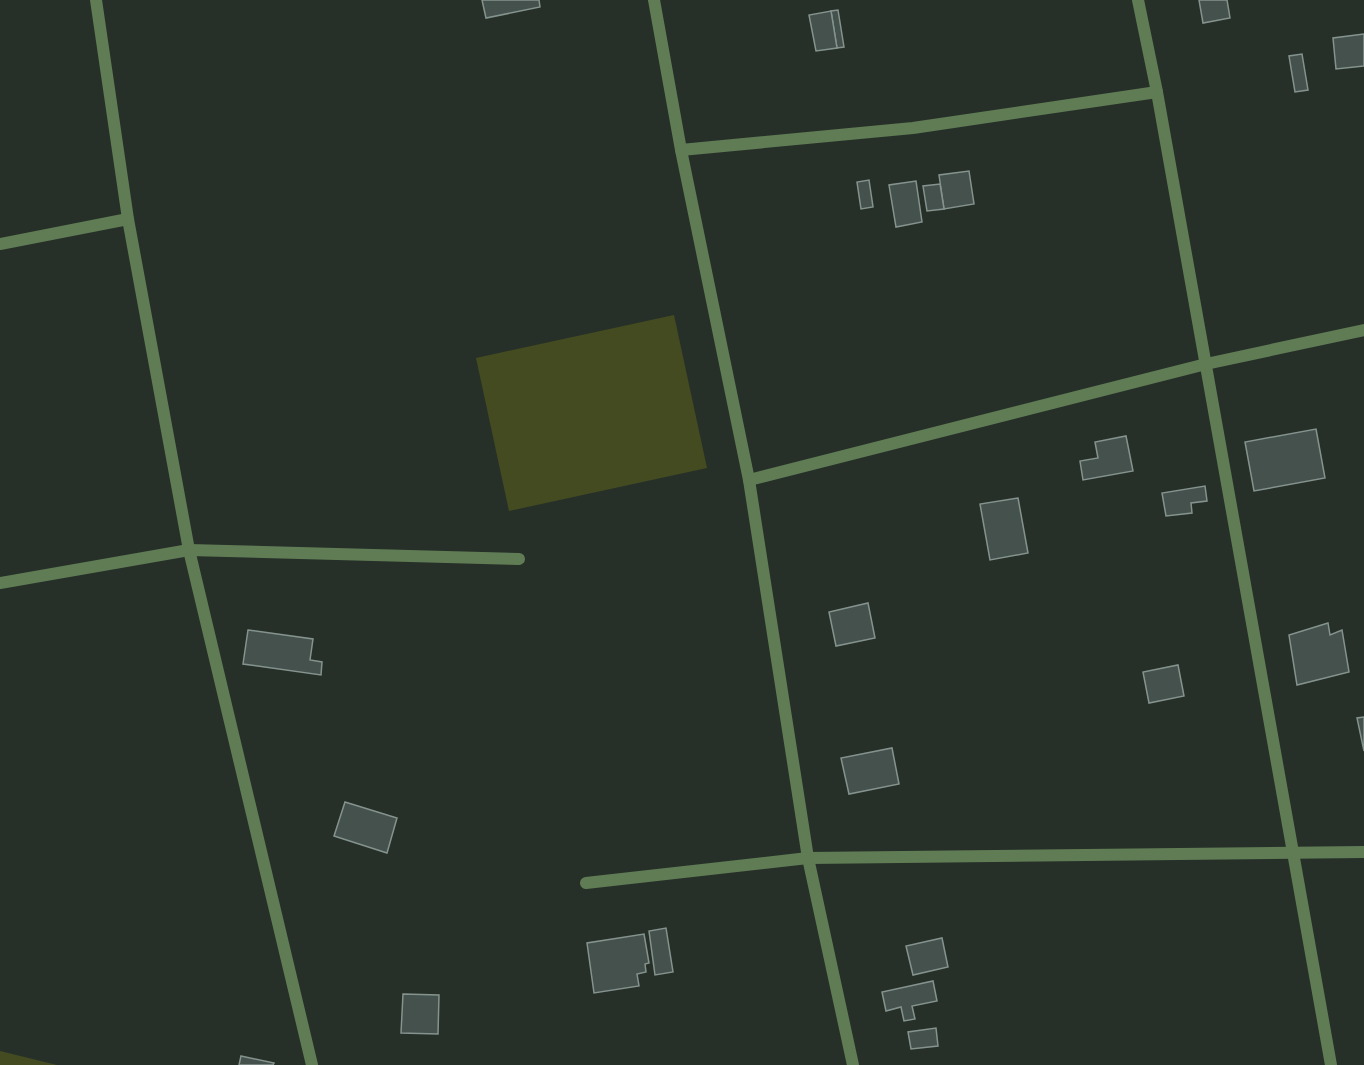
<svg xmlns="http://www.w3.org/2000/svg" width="1364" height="1065" font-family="Manrope,sans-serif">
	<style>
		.green { fill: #444b20 }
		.building { fill: #44514d; stroke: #85938e; stroke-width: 1.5 }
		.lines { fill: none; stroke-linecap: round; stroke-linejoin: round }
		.street { stroke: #607c54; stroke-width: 12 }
	</style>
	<rect width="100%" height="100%" fill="#263029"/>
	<g class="green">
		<polygon points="674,315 707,468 509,511 476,358"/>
		<polygon points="0,1051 57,1065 0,1065"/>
	</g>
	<g class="building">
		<polygon points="482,0 539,0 540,7 486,18"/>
		<polygon points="1199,0 1227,0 1230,18 1203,23"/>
		<polygon points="838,10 844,47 837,48 831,11"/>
		<polygon points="831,11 837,48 816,51 809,15"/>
		<polygon points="1364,34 1364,66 1336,69 1333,38"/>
		<polygon points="1302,54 1308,90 1295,92 1289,56"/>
		<polygon points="969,171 974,204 944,209 939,175"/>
		<polygon points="869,180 873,207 861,209 857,182"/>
		<polygon points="916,181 922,222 896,227 889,185"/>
		<polygon points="940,184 944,209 927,211 923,186"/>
		<polygon points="1316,429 1325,478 1254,491 1245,442"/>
		<polygon points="1126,436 1133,471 1083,480 1080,461 1098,458 1095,442"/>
		<polygon points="1205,486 1207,501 1191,503 1192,513 1166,516 1162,493"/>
		<polygon points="1018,498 1028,553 990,560 980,504"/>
		<polygon points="868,603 875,638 836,646 829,612"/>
		<polygon points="1328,623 1330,635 1342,630 1349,672 1297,685 1289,635"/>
		<polygon points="248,630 313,639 310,660 322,662 321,675 243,664"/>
		<polygon points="1178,665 1184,696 1149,703 1143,672"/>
		<polygon points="1364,717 1364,751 1357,718"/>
		<polygon points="892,748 899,784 849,794 841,758"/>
		<polygon points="345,802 397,818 387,853 334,836"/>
		<polygon points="666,928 673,972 655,975 649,931"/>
		<polygon points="644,934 649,963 645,964 646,972 637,974 639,986 594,993 587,943"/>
		<polygon points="942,938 948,967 913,975 906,946"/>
		<polygon points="933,981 937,1001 912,1006 915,1019 904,1021 901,1007 886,1011 882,992"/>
		<polygon points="403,994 439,995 438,1034 401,1033"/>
		<polygon points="936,1028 938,1046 911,1049 908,1032"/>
		<polygon points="241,1056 274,1063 273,1065 239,1065"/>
	</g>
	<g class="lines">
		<g class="street">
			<polyline points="96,0 128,219 189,550 312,1065"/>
			<polyline points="654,0 681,150 749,480 808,858 853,1065"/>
			<polyline points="1138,0 1157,92 1331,1065"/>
			<polyline points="681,150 913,128 1157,92"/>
			<polyline points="0,244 128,219"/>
			<polyline points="749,480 1206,364 1364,330"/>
			<polyline points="0,583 189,550 519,559"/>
			<polyline points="586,883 808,858 1364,852"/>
		</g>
	</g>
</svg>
